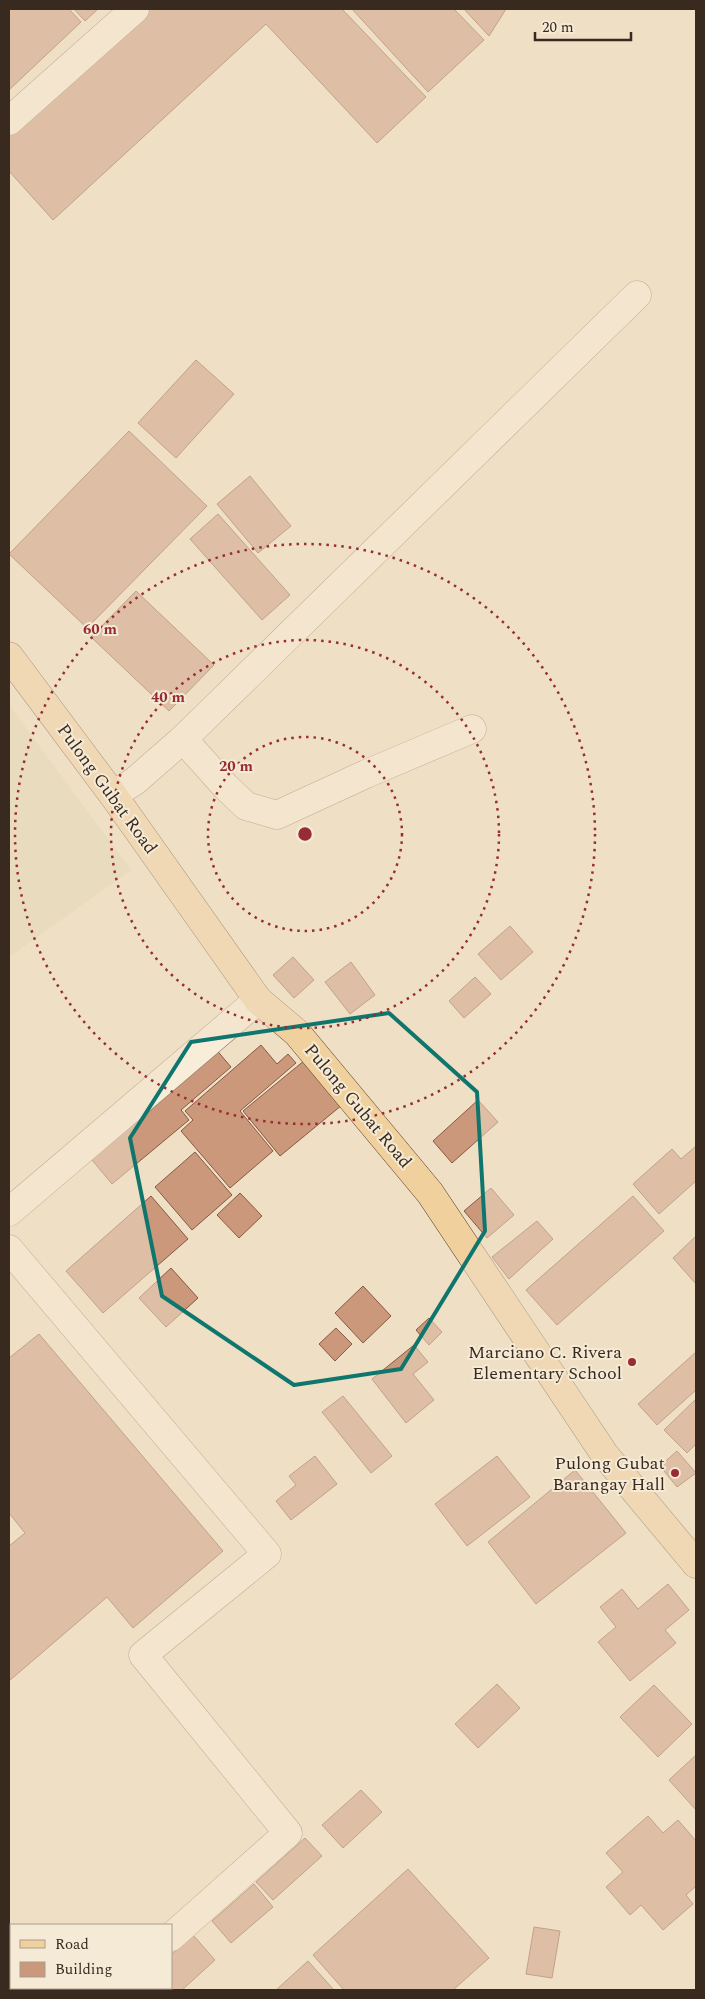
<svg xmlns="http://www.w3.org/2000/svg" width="705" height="1999" font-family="Spectral,serif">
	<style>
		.farmland { fill: #e3d8b3 }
		.building { fill: #cb987c; stroke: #875942 }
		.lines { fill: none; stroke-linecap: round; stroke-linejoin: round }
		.minor-casing { stroke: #89705c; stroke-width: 29 }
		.major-casing { stroke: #563f30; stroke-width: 29 }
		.minor { stroke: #f8edd9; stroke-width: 28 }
		.major { stroke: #f0d19e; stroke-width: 28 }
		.marked { fill: none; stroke: #0f766e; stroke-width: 4; stroke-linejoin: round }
		.ring { fill: none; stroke: #972c34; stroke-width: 2.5; stroke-dasharray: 2.5 5 }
		.poi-dot { fill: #972c34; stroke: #f5ead5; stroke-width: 2 }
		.labels { text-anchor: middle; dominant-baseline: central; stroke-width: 4; stroke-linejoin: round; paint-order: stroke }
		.street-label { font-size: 18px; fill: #392a1f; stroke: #f5ead5 }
		.poi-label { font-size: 18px; fill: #392a1f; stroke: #f5ead5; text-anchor: end }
		.centre { fill: #972c34; stroke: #f5ead5; stroke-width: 2.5 }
		.ring-label { font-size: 15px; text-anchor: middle; font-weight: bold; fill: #972c34; stroke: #f5ead5; stroke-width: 4; stroke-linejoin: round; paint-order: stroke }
	</style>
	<rect width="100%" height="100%" fill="#eedfc5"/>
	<polygon class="farmland" points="9,705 131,870 9,957"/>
	<g class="building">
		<polygon points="9,9 69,9 81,22 9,90"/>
		<polygon points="74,9 98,9 85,21"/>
		<polygon points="146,9 342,9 426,97 377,143 266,24 53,220 9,171 9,134"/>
		<polygon points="352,9 454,9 484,40 428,92"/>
		<polygon points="464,9 506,9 489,36"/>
		<polygon points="196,360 234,394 176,458 138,423"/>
		<polygon points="129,431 207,506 87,628 9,554"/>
		<polygon points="250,476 291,526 258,553 217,504"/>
		<polygon points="218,514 290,595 262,620 190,539"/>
		<polygon points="136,591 214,665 169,711 91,637"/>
		<polygon points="510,926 533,952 501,980 478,954"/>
		<polygon points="293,957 314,980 294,998 273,975"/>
		<polygon points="351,962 375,995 350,1014 325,982"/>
		<polygon points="475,977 491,994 464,1018 449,1001"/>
		<polygon points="261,1045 277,1064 288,1054 296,1063 240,1111 273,1151 230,1188 181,1131 193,1120 185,1111"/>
		<polygon points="214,1047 231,1067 181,1110 189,1120 112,1184 87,1154"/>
		<polygon points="305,1060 342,1105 280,1156 243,1111"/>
		<polygon points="478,1100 498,1122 452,1163 433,1141"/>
		<polygon points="696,1146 696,1181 659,1214 633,1184 672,1149 681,1159"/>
		<polygon points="195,1152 232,1195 192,1230 155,1187"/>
		<polygon points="491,1188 514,1215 487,1238 464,1211"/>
		<polygon points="240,1193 262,1216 239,1238 217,1215"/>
		<polygon points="151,1196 188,1239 103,1313 66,1271"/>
		<polygon points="633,1196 664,1231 557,1325 526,1290"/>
		<polygon points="537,1221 553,1239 509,1279 492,1257"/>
		<polygon points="696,1236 696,1284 673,1258"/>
		<polygon points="171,1268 198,1298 166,1327 139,1298"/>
		<polygon points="363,1286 391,1316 363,1343 335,1313"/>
		<polygon points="429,1318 442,1332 429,1345 416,1330"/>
		<polygon points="336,1328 352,1344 335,1361 319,1344"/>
		<polygon points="39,1334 223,1551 133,1628 107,1597 9,1681 9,1546 25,1533 9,1513 9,1358"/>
		<polygon points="414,1345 428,1362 413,1374 434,1400 406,1423 372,1379"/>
		<polygon points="696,1352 696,1390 657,1425 638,1404"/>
		<polygon points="343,1396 392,1456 371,1473 322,1412"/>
		<polygon points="696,1399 696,1444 687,1453 664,1430"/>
		<polygon points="677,1451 696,1473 677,1487 660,1466"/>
		<polygon points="315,1456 337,1484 291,1520 276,1501 296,1485 289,1476"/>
		<polygon points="497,1456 530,1497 467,1546 435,1504"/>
		<polygon points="575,1470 626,1533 536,1604 488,1542"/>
		<polygon points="668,1584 689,1610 665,1630 676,1643 630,1681 598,1642 616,1627 600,1607 622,1589 638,1609"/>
		<polygon points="497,1684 520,1708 478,1748 455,1724"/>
		<polygon points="654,1685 692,1724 658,1757 620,1717"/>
		<polygon points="696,1755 696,1810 669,1780"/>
		<polygon points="361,1790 382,1812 343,1848 322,1825"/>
		<polygon points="648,1816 663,1833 678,1820 696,1841 696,1886 686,1895 693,1904 663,1930 641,1905 630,1915 606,1887 623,1872 606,1853"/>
		<polygon points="305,1838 322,1856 273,1900 256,1882"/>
		<polygon points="408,1869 489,1958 453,1990 344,1990 313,1955"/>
		<polygon points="254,1884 273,1907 231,1943 212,1921"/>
		<polygon points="534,1927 560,1931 552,1978 526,1974"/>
		<polygon points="193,1935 215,1960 182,1990 132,1990 135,1988 171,1988 171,1955"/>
		<polygon points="308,1961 334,1990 276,1990"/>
	</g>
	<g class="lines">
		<defs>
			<g id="minor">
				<polyline points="9,121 135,9"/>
				<polyline points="183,739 226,787 246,806 277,815 366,774 472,729"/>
				<polyline points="113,795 135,781 183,739 637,295"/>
				<polyline points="9,1212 258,1000"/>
				<polyline points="9,1249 267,1554 143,1655 288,1833 171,1937"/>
				<polyline points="111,1990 114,1988"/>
			</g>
			<polyline id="major" points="9,656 113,795 258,1000 297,1033 430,1193 605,1455 696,1564"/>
		</defs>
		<use href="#minor" class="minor-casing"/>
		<use href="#major" class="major-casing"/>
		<use href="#minor" class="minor"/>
		<use href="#major" class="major"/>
	</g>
	<path d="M0 0H705V1999H0ZM389 1013 477 1092 485 1231 401 1369 294 1385 162 1296 130 1138 191 1042Z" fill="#eedfc5" fill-opacity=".55" fill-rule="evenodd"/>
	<path class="marked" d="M389 1013 477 1092 485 1231 401 1369 294 1385 162 1296 130 1138 191 1042Z"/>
	<g class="ring">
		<circle cx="305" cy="834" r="97"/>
		<circle cx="305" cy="834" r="194"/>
		<circle cx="305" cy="834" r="290"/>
	</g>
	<g class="poi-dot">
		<circle cx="632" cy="1362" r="5"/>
		<circle cx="675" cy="1473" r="5"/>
	</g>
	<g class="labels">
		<g class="street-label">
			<text transform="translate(107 789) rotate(54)">Pulong Gubat Road</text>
			<text transform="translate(358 1106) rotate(50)">Pulong Gubat Road</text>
		</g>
		<g class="poi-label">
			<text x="622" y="1352">Marciano C. Rivera<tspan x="622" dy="21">Elementary School</tspan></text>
			<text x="665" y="1463">Pulong Gubat<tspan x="665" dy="21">Barangay Hall</tspan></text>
		</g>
	</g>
	<circle cx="305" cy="834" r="8" class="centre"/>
	<g class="ring-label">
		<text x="100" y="634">60 m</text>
		<text x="168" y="702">40 m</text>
		<text x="236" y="771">20 m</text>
	</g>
	<rect width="705" height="1999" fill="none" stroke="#392a1f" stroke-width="20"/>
	<rect x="10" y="1924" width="162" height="65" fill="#f5ead5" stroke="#aa9d8c"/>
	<rect x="20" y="1940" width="25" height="8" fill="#f0d19e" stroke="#aa9d8c"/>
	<text x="55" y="1949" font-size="15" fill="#392a1f">Road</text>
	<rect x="20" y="1962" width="25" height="15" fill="#cb987c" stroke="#aa9d8c"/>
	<text x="55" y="1974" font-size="15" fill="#392a1f">Building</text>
	<path d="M535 32v8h96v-8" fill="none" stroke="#392a1f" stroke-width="2.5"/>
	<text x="542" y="32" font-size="15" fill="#392a1f" stroke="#f5ead5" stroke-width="4" paint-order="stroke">20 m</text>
</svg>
